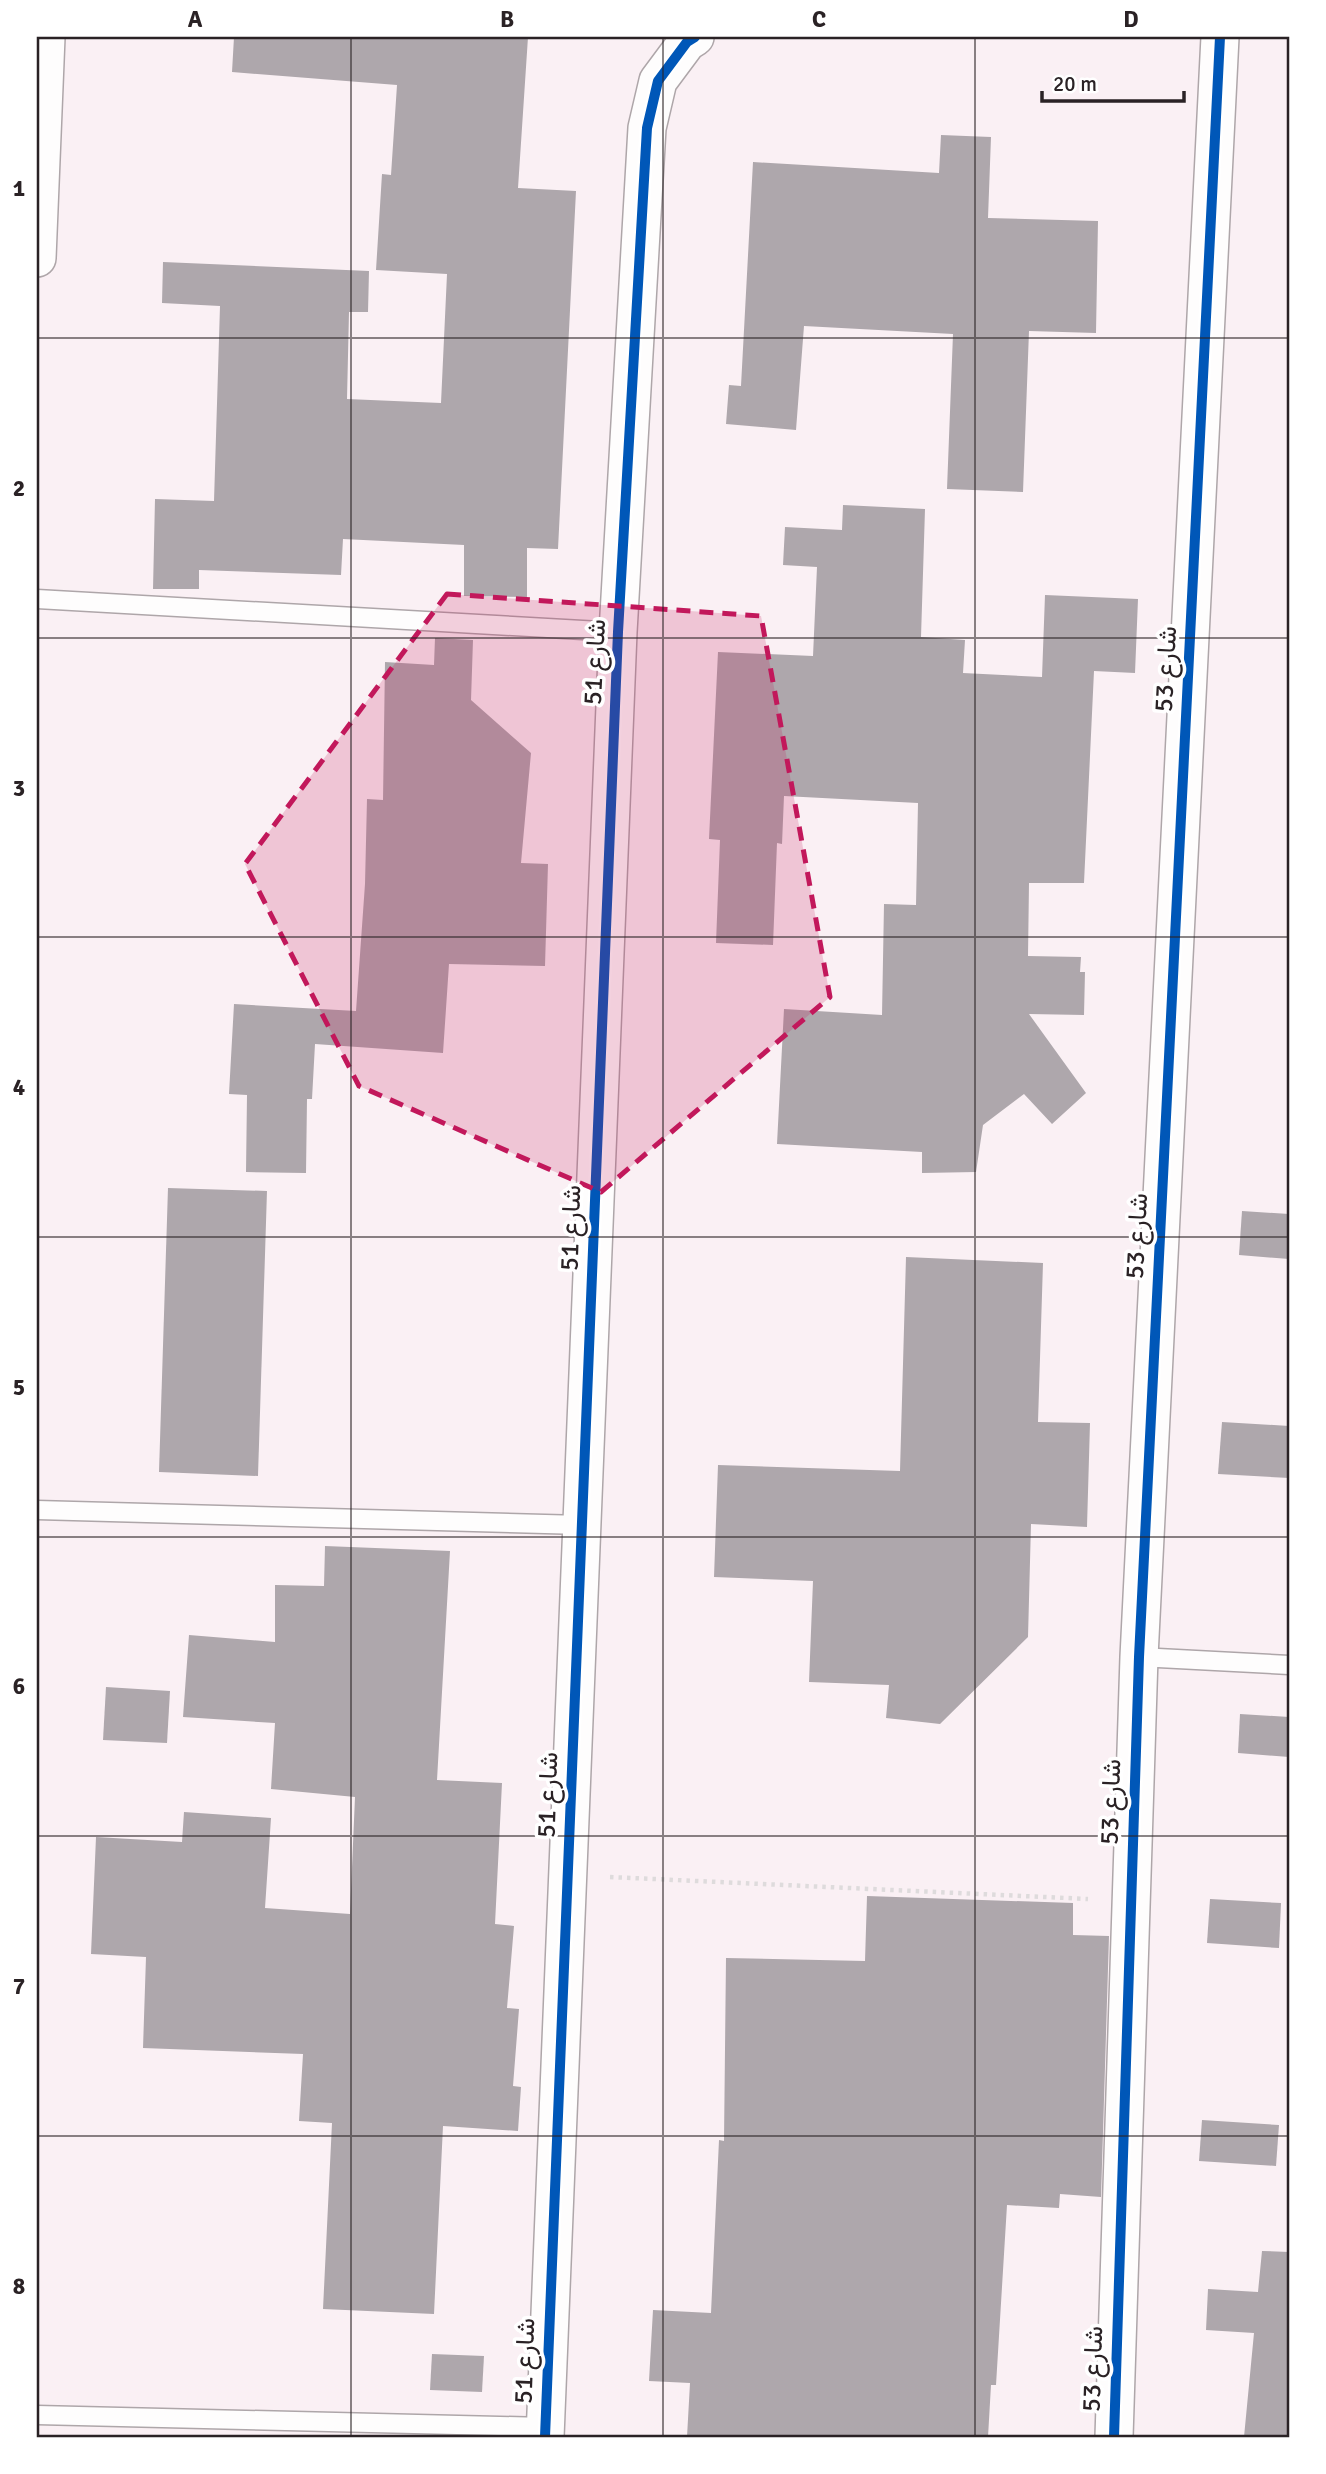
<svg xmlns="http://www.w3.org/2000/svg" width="1326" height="2474" font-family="Signika,Vazirmatn,sans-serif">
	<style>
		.building { fill: #aea7ac }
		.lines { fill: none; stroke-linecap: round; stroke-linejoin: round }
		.service-casing { stroke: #aea6a9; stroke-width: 21 }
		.minor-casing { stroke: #aea6a9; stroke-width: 40 }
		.path { stroke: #dedbdc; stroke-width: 4.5; stroke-dasharray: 3.5 5; stroke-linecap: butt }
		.service { stroke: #fefdfd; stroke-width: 18 }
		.minor { stroke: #fefdfd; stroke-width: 37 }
		.cycleway-casing { stroke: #fff; stroke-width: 15 }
		.cycleway { stroke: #0057b8; stroke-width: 10 }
		.marked { fill: #c2185b; fill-opacity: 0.2; stroke: #c2185b; stroke-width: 5; stroke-dasharray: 14 9; stroke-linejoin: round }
		.grid { fill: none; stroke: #2a2225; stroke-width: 2; stroke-opacity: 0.55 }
		.labels { text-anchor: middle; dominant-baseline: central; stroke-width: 7; stroke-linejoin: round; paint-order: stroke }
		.street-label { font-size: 26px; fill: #2a2225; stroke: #fff }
		.neatline { fill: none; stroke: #2a2225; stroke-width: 2.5 }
		.grid-label { font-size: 23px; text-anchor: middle; font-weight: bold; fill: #2a2225 }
	</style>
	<rect width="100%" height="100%" fill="#faf0f4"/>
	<g class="building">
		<polygon points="234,37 528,37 518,188 576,191 558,549 527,548 527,597 464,596 464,545 343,539 341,575 199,570 199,589 153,589 155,499 214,501 220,306 162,303 163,262 369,271 368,312 349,312 347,399 441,403 447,274 376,270 382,174 391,175 397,85 232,72"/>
		<polygon points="941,135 991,137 988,218 1098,221 1096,333 1029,331 1023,492 947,489 953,334 804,326 796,430 726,424 729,385 741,386 753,162 939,173"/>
		<polygon points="843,505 925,509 921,637 965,640 963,673 1042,677 1045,595 1138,599 1135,673 1094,671 1084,883 1029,883 1028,956 1081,957 1080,972 1085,972 1084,1015 1029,1014 1086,1093 1052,1124 1024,1094 983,1125 976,1172 922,1173 922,1152 777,1144 784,1009 882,1015 884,904 916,905 918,803 784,796 782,844 777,843 773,945 716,943 720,840 709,839 718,652 813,656 817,567 783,565 785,527 842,530"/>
		<polygon points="435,638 473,640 471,700 531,753 521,863 548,864 545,966 449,964 443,1053 315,1044 312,1099 307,1099 306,1173 246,1172 247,1095 229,1094 234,1004 356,1011 365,884 367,799 383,800 385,662 434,665"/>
		<polygon points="168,1188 267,1191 258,1476 159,1472"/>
		<polygon points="1242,1211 1289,1214 1289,1259 1239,1255"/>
		<polygon points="906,1257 1043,1263 1038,1422 1090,1423 1087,1527 1031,1524 1028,1637 940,1724 886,1718 889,1685 809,1682 813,1581 714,1577 718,1465 900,1471"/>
		<polygon points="1222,1422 1289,1426 1289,1478 1218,1474"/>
		<polygon points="325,1546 450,1551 437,1780 502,1783 495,1924 514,1926 507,2008 519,2009 513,2086 521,2087 518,2131 443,2126 434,2314 323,2309 332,2123 299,2121 303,2054 143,2048 146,1957 91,1954 96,1837 182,1842 184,1812 271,1818 265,1908 350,1914 355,1797 271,1789 275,1723 183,1717 189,1635 275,1642 275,1585 324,1586"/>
		<polygon points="106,1687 170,1691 167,1743 103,1740"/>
		<polygon points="1240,1714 1289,1717 1289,1757 1238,1753"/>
		<polygon points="867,1896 1073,1903 1073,1935 1109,1936 1101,2197 1060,2194 1059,2208 1007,2205 996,2385 991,2385 988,2437 791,2435 791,2437 687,2437 690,2383 649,2381 653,2310 711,2313 719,2140 724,2141 726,1958 865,1961"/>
		<polygon points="1210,1899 1281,1903 1279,1948 1207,1943"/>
		<polygon points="1202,2120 1279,2125 1276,2166 1199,2161"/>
		<polygon points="1262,2251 1289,2252 1289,2437 1244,2437 1254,2333 1206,2330 1208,2289 1258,2292"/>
		<polygon points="432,2354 484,2356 482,2392 430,2390"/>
	</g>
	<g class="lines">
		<defs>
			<g id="service">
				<polyline points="37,599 618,632"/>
				<polyline points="37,1510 582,1525"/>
				<polyline points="1139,1657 1289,1665"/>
				<polyline points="37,2415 545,2427"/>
			</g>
			<g id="minor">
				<polyline points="37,258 46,37"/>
				<polyline points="545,2437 618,632 647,128 658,81 687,42 695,37"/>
				<polyline points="1114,2437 1139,1657 1220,37"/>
			</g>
		</defs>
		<use href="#service" class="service-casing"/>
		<use href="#minor" class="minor-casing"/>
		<polyline class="path" points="610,1877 1088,1899"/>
		<use href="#service" class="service"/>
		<use href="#minor" class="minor"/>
		<defs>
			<g id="cycleway">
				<polyline points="545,2437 618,632 647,128 658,81 687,42 695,37"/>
				<polyline points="1114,2437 1139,1657 1220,37"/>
			</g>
		</defs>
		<use href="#cycleway" class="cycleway-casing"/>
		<use href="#cycleway" class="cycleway"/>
	</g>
	<path class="marked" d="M447 594 761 616 830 997 601 1192 359 1086 245 864Z"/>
	<path class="grid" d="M351 37V2437M663 37V2437M975 37V2437M37 338H1289M37 638H1289M37 937H1289M37 1237H1289M37 1537H1289M37 1836H1289M37 2136H1289"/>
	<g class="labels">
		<g class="street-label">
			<text transform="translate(595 662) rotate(-87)">شارع 51</text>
			<text transform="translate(1166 669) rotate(-87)">شارع 53</text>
			<text transform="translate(571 1228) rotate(-88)">شارع 51</text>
			<text transform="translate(1137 1236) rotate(-87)">شارع 53</text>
			<text transform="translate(548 1795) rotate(-88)">شارع 51</text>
			<text transform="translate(1111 1802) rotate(-88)">شارع 53</text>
			<text transform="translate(525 2361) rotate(-88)">شارع 51</text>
			<text transform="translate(1093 2369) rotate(-88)">شارع 53</text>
		</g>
	</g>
	<rect width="1326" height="2474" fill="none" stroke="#ffffff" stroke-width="77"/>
	<path d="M1042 91v10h142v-10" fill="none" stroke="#2a2225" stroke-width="3.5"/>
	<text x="1053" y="91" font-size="21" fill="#2a2225" stroke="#ffffff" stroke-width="5" paint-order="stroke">20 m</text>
	<rect x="38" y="38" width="1250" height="2398" class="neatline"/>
	<g class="grid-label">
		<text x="195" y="27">A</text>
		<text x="507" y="27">B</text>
		<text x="819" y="27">C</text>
		<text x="1131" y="27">D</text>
		<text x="19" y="196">1</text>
		<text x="19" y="496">2</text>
		<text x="19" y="796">3</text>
		<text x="19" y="1095">4</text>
		<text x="19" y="1395">5</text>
		<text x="19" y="1694">6</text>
		<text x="19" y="1994">7</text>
		<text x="19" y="2294">8</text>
	</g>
</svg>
